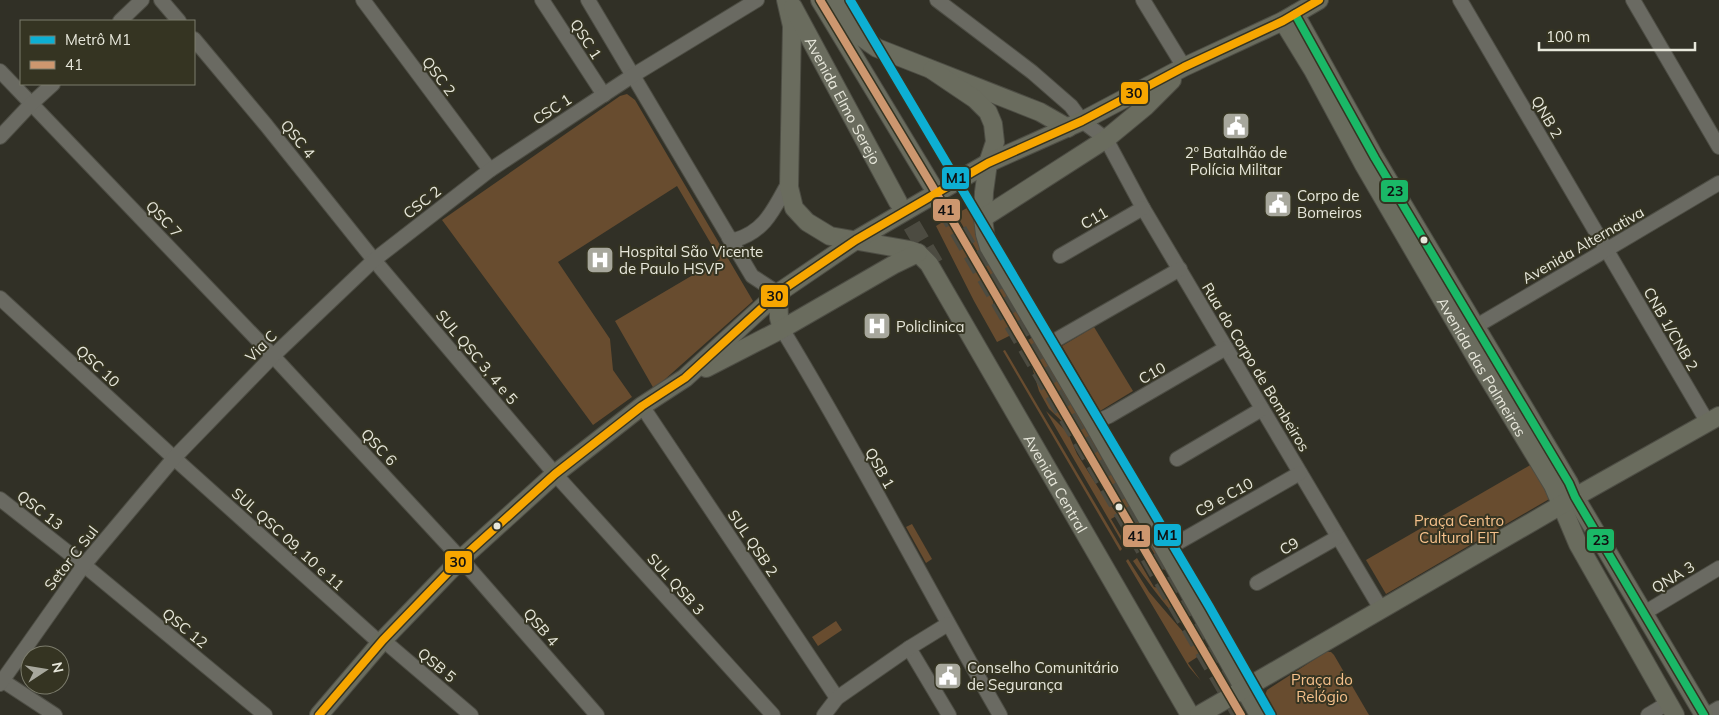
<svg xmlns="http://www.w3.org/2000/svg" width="1719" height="715" font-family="Mulish,sans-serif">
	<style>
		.green { fill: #684c2f }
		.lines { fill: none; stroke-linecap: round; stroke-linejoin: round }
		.major-tunnel { stroke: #4c4b41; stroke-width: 18; stroke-dasharray: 18 9; stroke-linecap: butt }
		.minor-casing { stroke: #4d4d44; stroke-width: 16 }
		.major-casing { stroke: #4d4d44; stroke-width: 20 }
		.minor { stroke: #6a6a62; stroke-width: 14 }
		.major { stroke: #6a6c5e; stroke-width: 18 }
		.bus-1-casing { stroke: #353422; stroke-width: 11 }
		.bus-2-casing { stroke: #353422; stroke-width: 11 }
		.bus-3-casing { stroke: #353422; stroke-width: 11 }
		.bus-1 { stroke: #cd976f; stroke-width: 8 }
		.bus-2 { stroke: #1ab867; stroke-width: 8 }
		.bus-3 { stroke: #f7a600; stroke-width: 8 }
		.metro-1-casing { stroke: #353422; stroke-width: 12 }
		.metro-1 { stroke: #0dafd3; stroke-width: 9 }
		.bus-dot { fill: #e7e7db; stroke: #353422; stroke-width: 2 }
		.labels { text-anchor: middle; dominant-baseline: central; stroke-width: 4; stroke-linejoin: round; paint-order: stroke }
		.street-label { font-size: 15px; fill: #e7e7db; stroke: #353422 }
		.poi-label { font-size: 15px; fill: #e7e7db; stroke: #353422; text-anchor: start }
		.park-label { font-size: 15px; fill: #f5c08b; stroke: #353422 }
		.line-badge { stroke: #353422; stroke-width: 2 }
		.pale-badge-label { font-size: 14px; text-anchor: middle; font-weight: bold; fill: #111 }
	</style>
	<rect width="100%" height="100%" fill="#313026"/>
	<g class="green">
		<polygon points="627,94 635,100 753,301 654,389 615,321 720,259 677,186 558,262 610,339 613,370 632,397 593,425 442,220 620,96"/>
		<polygon points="976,203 974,215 976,233 988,258 1028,326 1025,328 1010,320 998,301 993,279 956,214"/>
		<polygon points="951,217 988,283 994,305 1006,322 1012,328 1011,335 997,342 974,301 936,226"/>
		<polygon points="1094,327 1133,391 1100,411 1062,346"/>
		<polygon points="1033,337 1100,455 1166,569 1164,570 1128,509 1122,512 1080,452 1072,431 1049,409 1039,391 1032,367 1021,348 1021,344"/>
		<polygon points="1005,350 1122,549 1120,551 1003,351"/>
		<polygon points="1046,411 1068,433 1077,454 1101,492 1118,515 1111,519 1124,541 1126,540 1128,549 1126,549"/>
		<polygon points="1532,464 1551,498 1386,594 1366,560"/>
		<polygon points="912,524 932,559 926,563 906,527"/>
		<path d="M1137 558 1154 587 1159 588 1167 583 1211 657C1183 626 1156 595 1133 561Z"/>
		<polygon points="1128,559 1149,592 1202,654 1188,663 1201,681 1189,667 1126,561"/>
		<polygon points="836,621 842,630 818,646 812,637"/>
		<polygon points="1326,652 1331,652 1334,655 1369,715 1267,715 1263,700 1267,690"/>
	</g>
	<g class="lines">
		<g class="major-tunnel">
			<polyline points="931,184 1241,715"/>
			<polyline points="898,202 937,268"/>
		</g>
		<defs>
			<g id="minor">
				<polyline points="161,0 179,21"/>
				<polyline points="363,0 490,170"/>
				<polyline points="542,0 604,95"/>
				<polyline points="588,0 752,276 778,293"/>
				<polyline points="937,0 1032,72 1071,106 1082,121 1106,139 1143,208 1381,609"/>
				<polyline points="1143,0 1184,67"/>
				<polyline points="1460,0 1708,423"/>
				<polyline points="1633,0 1719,147"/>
				<polyline points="120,21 142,0"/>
				<polyline points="194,39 266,125 374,260 555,474 773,715"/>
				<polyline points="0,71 273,356 461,559 597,715"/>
				<polyline points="0,137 31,104 53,84"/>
				<path d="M729 238 735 240C766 231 774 208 789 182"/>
				<polyline points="1060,256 1143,208"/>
				<polyline points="0,298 174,458 380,643"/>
				<path d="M782 329C859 455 926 587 1000 715"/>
				<polyline points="1468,331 1606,250 1719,183"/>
				<polyline points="1047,345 1180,269"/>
				<polyline points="642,406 837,698"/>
				<polyline points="1093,423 1109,416 1226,348"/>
				<polyline points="1177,459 1262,409"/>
				<polyline points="0,499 84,565 265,715"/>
				<polyline points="1165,550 1300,473"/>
				<polyline points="1257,583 1338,537"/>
				<polyline points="1644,613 1719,568"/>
				<polyline points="383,640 471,715"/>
				<polyline points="909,648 949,715"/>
				<polyline points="0,679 55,715"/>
				<polyline points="0,684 84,565 174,458 273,356 374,260 490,170 632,76 757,0"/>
				<polyline points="824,715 837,698 909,648 948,624"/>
				<polyline points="1648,715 1668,703"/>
				<polyline points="1707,715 1719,708"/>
			</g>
			<g id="major">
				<path id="s1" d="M786 0 792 26 789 187 794 208 807 222 830 236 910 250 918 253 929 264 1190 715"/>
				<polyline points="820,0 931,184"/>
				<path d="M834 0C848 23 853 33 877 48L1040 112 1068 128"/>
				<path id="s2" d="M793 7 898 202"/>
				<polyline points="1295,14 1375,158 1569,483 1575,497 1704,715"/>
				<path id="s3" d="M1283 21 1313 70 1364 165 1478 361 1553 485 1578 544 1675 715"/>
				<polyline points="932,70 975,99 988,112 993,124 995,142 988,163 984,192 983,218 985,234 989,247 1093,423 1259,715"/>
				<polyline points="983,218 1106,139 1146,106 1172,80"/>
				<polyline points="778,293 779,318 782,329"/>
				<polyline points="706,368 782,329 893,265 918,253"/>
				<polyline points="319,715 383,640 461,559 555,474 642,406 685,378 778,293 856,240 988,163 1082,121 1184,67 1283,21 1319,0"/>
				<polyline points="1199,715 1575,497 1719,416"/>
			</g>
		</defs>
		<use href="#minor" class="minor-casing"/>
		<use href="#major" class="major-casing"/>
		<use href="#minor" class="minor"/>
		<use href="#major" class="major"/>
		<defs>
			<polyline id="bus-1" points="820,0 931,184 1241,715"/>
			<polyline id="bus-2" points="1295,14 1375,158 1569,483 1575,497 1704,715"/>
			<polyline id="bus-3" points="319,715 383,640 461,559 555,474 642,406 685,378 778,293 856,240 988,163 1082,121 1184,67 1283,21 1319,0"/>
		</defs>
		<use href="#bus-1" class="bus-1-casing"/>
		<use href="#bus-2" class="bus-2-casing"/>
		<use href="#bus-3" class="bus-3-casing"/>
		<use href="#bus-1" class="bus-1"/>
		<use href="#bus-2" class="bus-2"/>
		<use href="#bus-3" class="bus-3"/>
		<defs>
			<polyline id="metro-1" points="850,0 1209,606 1271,715"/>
		</defs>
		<use href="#metro-1" class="metro-1-casing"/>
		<use href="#metro-1" class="metro-1"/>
	</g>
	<defs>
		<symbol id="civic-square" viewBox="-11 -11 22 22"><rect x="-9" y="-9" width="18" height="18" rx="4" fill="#a7a79c" stroke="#353422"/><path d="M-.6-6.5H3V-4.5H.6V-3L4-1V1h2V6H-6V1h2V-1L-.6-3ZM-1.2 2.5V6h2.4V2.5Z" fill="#fff"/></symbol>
		<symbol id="hospital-square" viewBox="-11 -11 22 22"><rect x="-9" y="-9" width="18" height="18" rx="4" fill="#a7a79c" stroke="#353422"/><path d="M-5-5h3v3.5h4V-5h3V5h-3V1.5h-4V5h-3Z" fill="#fff"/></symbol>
	</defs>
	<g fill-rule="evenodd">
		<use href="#civic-square" x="1220" y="110" width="32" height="32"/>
		<use href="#civic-square" x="1262" y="188" width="32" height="32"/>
		<use href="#hospital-square" x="584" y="244" width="32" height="32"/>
		<use href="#hospital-square" x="861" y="310" width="32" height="32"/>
		<use href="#civic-square" x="932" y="660" width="32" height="32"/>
	</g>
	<g class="bus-dot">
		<circle cx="1424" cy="240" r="4.5"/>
		<circle cx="1119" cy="507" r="4.5"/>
		<circle cx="497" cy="526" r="4.5"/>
	</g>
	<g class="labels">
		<g class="street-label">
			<text transform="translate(586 39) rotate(57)">QSC 1</text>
			<text transform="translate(439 76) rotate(53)">QSC 2</text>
			<text stroke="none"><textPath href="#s2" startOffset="106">Avenida Elmo Serejo</textPath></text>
			<text transform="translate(552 109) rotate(-33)">CSC 1</text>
			<text transform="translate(1547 117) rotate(60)">QNB 2</text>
			<text transform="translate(298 139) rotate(51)">QSC 4</text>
			<text transform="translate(422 202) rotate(-38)">CSC 2</text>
			<text transform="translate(1094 218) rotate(-30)">C11</text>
			<text transform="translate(164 219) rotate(46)">QSC 7</text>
			<text transform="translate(1583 245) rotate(-30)">Avenida Alternativa</text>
			<text transform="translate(1671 329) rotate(60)">CNB 1/CNB 2</text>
			<text transform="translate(261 346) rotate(-45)">Via C</text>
			<text transform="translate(477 357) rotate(50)">SUL QSC 3, 4 e 5</text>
			<text transform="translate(98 366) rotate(43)">QSC 10</text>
			<text transform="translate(1256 367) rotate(59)">Rua do Corpo de Bombeiros</text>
			<text stroke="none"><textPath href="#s3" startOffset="399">Avenida das Palmeiras</textPath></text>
			<text transform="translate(1152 373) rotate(-30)">C10</text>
			<text transform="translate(379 447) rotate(47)">QSC 6</text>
			<text transform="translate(880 468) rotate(61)">QSB 1</text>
			<text stroke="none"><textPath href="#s1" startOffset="614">Avenida Central</textPath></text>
			<text transform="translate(1224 497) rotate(-29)">C9 e C10</text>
			<text transform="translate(40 510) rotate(38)">QSC 13</text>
			<text transform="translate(288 539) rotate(42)">SUL QSC 09, 10 e 11</text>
			<text transform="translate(753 543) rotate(56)">SUL QSB 2</text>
			<text transform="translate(1289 546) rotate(-30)">C9</text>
			<text transform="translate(71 558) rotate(-52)">Setor C Sul</text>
			<text transform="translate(1673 577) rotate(-31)">QNA 3</text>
			<text transform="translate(676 584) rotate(48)">SUL QSB 3</text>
			<text transform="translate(541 627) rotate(49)">QSB 4</text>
			<text transform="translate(185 628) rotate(39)">QSC 12</text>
			<text transform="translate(437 665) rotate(40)">QSB 5</text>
		</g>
		<g class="poi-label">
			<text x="1236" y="152" text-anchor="middle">2º Batalhão de<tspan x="1236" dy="17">Polícia Militar</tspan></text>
			<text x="1297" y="195">Corpo de<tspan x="1297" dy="17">Bomeiros</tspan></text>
			<text x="619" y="251">Hospital São Vicente<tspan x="619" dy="17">de Paulo HSVP</tspan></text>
			<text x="896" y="326">Policlinica</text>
			<text x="967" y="667">Conselho Comunitário<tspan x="967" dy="17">de Segurança</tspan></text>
		</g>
		<g class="park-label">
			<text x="1459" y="520">Praça Centro<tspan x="1459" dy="17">Cultural EIT</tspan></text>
			<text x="1322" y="679">Praça do<tspan x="1322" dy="17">Relógio</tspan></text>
		</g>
	</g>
	<g class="line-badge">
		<rect x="1120" y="81" width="29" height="24" rx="5" fill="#f7a600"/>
		<rect x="941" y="166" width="29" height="24" rx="5" fill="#0dafd3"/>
		<rect x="1380" y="179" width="29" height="24" rx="5" fill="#1ab867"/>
		<rect x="932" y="198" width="29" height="24" rx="5" fill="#cd976f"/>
		<rect x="760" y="284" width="29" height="24" rx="5" fill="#f7a600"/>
		<rect x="1153" y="523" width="29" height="24" rx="5" fill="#0dafd3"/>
		<rect x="1122" y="524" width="29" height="24" rx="5" fill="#cd976f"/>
		<rect x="1586" y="528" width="29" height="24" rx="5" fill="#1ab867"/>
		<rect x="444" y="550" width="29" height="24" rx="5" fill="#f7a600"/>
	</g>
	<g class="pale-badge-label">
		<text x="1134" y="98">30</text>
		<text x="956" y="183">M1</text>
		<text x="1395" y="196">23</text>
		<text x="946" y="215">41</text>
		<text x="775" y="301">30</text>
		<text x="1167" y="540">M1</text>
		<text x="1136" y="541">41</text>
		<text x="1601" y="545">23</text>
		<text x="458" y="567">30</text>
	</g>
	<rect x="20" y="20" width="175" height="65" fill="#353422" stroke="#7c7c6c"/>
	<rect x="30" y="36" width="25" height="8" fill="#0dafd3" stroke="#7c7c6c"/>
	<text x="65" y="45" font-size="15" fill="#e7e7db">Metrô M1</text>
	<rect x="30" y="61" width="25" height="8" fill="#cd976f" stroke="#7c7c6c"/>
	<text x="65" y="70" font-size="15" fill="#e7e7db">41</text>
	<g transform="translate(45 670) rotate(78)"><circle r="24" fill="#353422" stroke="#7c7c6c"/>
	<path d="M0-4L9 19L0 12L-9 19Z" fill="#a7a79c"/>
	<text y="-8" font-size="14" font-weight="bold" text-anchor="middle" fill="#e7e7db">N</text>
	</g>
	<path d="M1539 42v8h156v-8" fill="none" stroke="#e7e7db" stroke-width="2.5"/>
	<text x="1546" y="42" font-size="15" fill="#e7e7db" stroke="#353422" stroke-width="4" paint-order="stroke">100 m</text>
</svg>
